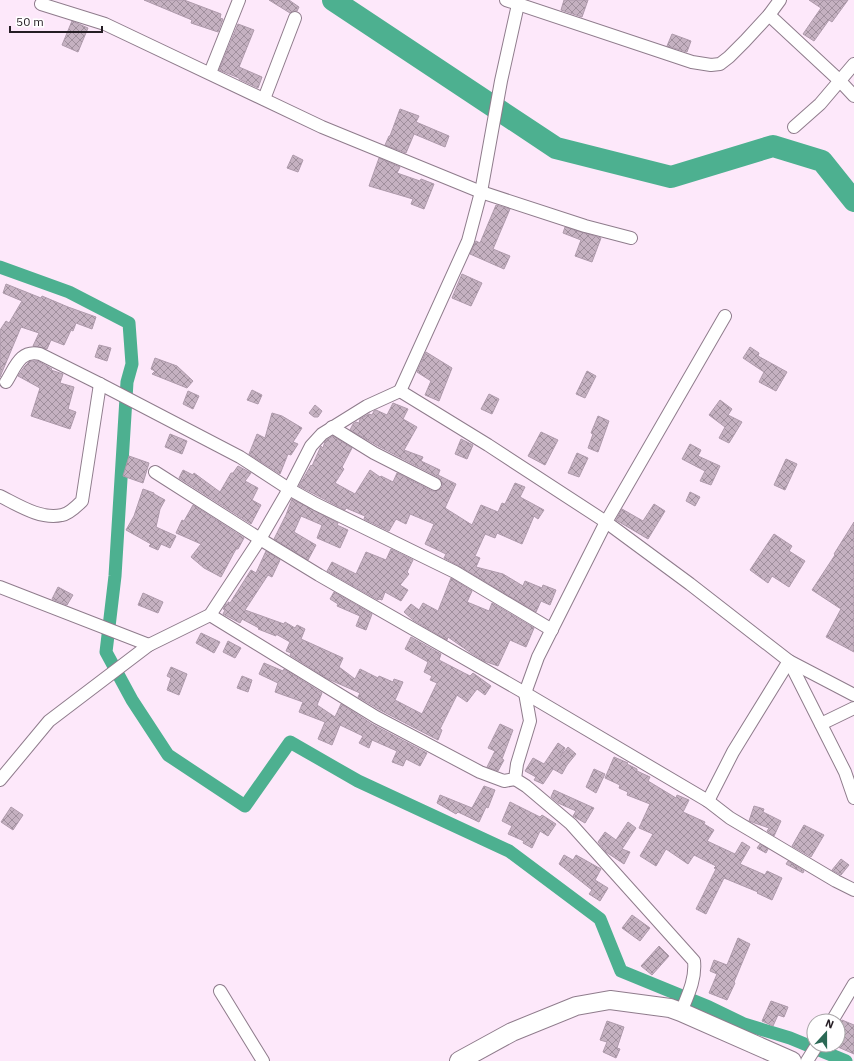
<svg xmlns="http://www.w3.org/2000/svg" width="854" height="1061" font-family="'IBM Plex Sans',sans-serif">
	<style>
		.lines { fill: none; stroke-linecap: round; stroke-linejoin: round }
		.canal { stroke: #4db090; stroke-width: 13 }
		.river { stroke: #4db090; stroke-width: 22 }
		.building { fill: url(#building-cross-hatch); stroke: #ae9aab }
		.minor-casing { stroke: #8f7c8c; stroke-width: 14 }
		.highway-casing { stroke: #8f7c8c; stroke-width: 20 }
		.minor { stroke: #fff; stroke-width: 12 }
		.highway { stroke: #fff; stroke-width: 18 }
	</style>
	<defs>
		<pattern id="building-cross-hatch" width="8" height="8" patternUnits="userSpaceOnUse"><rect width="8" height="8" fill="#c5b1c1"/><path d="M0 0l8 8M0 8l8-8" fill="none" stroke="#a08f9d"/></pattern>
	</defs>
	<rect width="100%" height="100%" fill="#fde8fa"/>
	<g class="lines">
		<polyline class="canal" points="0,267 69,292 129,323 132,364 127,382 115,576 106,652 132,700 168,755 245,806 290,742 358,781 509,851 600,919 621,971 709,1007 744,1024 790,1038 846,1061"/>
		<polyline class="river" points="333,0 556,148 671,177 773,146 822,161 854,201"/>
	</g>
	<g class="building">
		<polygon points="144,0 184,0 221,14 220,18 223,19 218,32 191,23 192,20"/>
		<polygon points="269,0 289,0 299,7 297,11 293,11 290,13"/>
		<polygon points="564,0 588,0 582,17 561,10"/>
		<polygon points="809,0 848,0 832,22 829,20 814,41 803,34 821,8"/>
		<polygon points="72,21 88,28 78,52 62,45"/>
		<polygon points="238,24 254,30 239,67 262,77 258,88 239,79 239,78 219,70"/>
		<polygon points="672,34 691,41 687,52 667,46"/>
		<polygon points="400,109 419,116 416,122 449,136 445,147 414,134 406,153 385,145 389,136 390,136"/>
		<polygon points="293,155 303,160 298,172 287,168"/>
		<polygon points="379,158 400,167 397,173 420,181 421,179 434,184 424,209 411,204 413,199 369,186"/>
		<polygon points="496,205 510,209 493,249 510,256 504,269 470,254 476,241 480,243"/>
		<polygon points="565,227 601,238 592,262 575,256 581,240 563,233"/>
		<polygon points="462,274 482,283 471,306 452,298"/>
		<polygon points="6,284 41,298 42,296 68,307 96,317 92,329 76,323 73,331 71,330 64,345 51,340 47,349 33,346 39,333 21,327 0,377 0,330 6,321 9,323 22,301 3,293"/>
		<polygon points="99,345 111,348 107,361 95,357"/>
		<polygon points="750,347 759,353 758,356 787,372 776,391 759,382 764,372 743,358"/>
		<polygon points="426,352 452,368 439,401 425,395 431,381 417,372"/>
		<polygon points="155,358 177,366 193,381 187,388 152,374 155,371 151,369"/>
		<polygon points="30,361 38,361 52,369 51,370 63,374 60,383 74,387 68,409 76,412 70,429 31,416 40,388 18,376 25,366"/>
		<polygon points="587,371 596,376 585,398 576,394"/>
		<polygon points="252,390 262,395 258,404 247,400"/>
		<polygon points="188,391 199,396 193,409 183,404"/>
		<polygon points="489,394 499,399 492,414 481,409"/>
		<polygon points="720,400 732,409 728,415 742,422 729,443 719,438 725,427 709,415"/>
		<polygon points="393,403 408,409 403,419 417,427 404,450 423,457 421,461 440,470 438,475 456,484 445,508 472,525 481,505 498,512 502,503 505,504 515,483 525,487 520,497 544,510 538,519 534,516 522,544 497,533 495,538 485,534 475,556 480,558 476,567 503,574 523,586 525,581 542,588 543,585 556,590 550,605 541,601 536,612 459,566 444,558 446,554 425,544 434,524 410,514 406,524 396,519 389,531 364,519 365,516 346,508 345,510 299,486 311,465 312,466 321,446 323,448 325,441 333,436 352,448 342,467 344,469 335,483 355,494 370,470 380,477 381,476 393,482 397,473 432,491 436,491 439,490 442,487 442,483 438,477 378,446 350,430 353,424 356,422 359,423 360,419 369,414 372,415 374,411 376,410 387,415"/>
		<polygon points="315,405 322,411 318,417 314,417 309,413"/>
		<polygon points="272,413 282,416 302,428 293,442 298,444 291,455 288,454 280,474 249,454 257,434 265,438"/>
		<polygon points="598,416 609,421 598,452 588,448 593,434 591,433"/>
		<polygon points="541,432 558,440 545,465 528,456"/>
		<polygon points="170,434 187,441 182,454 165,447"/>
		<polygon points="461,439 473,445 467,459 455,454"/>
		<polygon points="690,444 701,450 698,456 720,466 711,485 700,481 705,471 682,459"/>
		<polygon points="577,453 588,458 579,477 568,473"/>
		<polygon points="129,456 149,463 143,483 123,476"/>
		<polygon points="786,459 797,464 785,490 774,485"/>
		<polygon points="238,466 251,473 245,481 258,488 252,500 261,505 251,524 179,478 183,470 193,475 194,473 220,492 231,473 233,473"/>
		<polygon points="143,489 154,493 154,494 165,500 160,509 156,527 176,536 170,548 161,544 158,550 149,546 151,544 126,530 134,516"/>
		<polygon points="690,492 700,497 695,506 686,501"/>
		<polygon points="292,499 338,523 337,525 348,530 340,548 317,538 322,525 301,516 294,532 316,545 308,560 274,539 286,515"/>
		<polygon points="654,504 665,511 648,539 616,520 622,509 643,521"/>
		<polygon points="193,505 244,538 238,549 236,549 221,577 204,568 191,557 201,544 176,533 182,520 184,521"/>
		<polygon points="854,522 854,652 826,637 841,609 812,590 835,555 834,554"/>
		<polygon points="774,534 792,546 789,551 805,561 789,587 772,576 768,583 750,570"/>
		<polygon points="391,549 413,560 407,572 409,574 400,585 408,590 401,601 385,592 382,600 379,599 378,600 327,571 332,562 356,574 366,552 386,560"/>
		<polygon points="266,551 280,560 272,577 268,575 245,610 284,624 285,622 295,628 297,625 305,629 301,639 343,658 339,667 355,679 360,669 378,678 379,676 393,682 394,679 403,682 395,700 422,714 437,683 430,680 432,676 424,672 428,662 405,649 411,637 441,654 439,660 470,676 473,673 491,686 485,695 477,689 467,702 457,695 440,729 442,730 438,740 380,710 358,697 360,693 328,679 290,655 291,653 286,651 290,642 276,634 276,636 258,629 259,628 242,619 240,623 223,614 225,610 223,609 226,604 228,604 228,602 230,603 251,570 256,573"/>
		<polygon points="451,578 472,591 467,602 489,611 492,603 534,628 526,647 510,640 498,666 484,661 471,653 448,637 447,640 413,620 404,612 411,604 419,610 423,603 438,611"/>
		<polygon points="58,587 73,595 67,605 52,599"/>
		<polygon points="334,592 372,614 366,630 356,626 360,616 337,606 338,604 330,599"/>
		<polygon points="143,593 163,602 158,613 138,605"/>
		<polygon points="201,633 220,642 214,653 196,643"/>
		<polygon points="228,641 241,648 235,658 223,652"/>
		<polygon points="264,663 283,671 284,669 322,693 317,705 335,717 341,704 372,724 427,753 420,766 406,759 403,766 392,762 397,751 372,740 369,748 359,743 363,736 340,725 332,745 318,739 325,722 299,712 303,702 275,692 278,683 259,674"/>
		<polygon points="171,667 187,674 179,695 167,690 171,678 167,676"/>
		<polygon points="242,676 252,680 248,692 237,688"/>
		<polygon points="500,724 513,730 502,759 504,760 498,771 487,767 495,751 488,748"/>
		<polygon points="558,743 565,748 560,757 568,747 576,754 567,765 562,774 553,769 543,784 534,780 536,777 525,771 533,758 544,764"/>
		<polygon points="614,757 628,763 627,764 637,769 637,771 650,777 648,781 676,798 677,795 689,800 683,812 705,822 704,824 714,830 707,841 735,854 742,842 750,847 740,864 765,875 767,871 782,878 772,900 757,893 758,892 724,878 706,914 696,909 716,869 714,868 716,866 694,855 688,864 666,849 656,866 640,856 653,834 639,828 650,804 627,795 628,792 619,788 620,785 605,778"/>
		<polygon points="594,769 605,774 596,793 586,787"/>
		<polygon points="484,786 495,790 488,808 486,807 479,822 458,812 456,814 437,803 440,795 472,808"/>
		<polygon points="554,790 594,808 585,823 573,816 576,811 558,803 551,797"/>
		<polygon points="510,802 540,817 542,815 556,824 548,836 540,831 532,848 523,843 524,841 508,834 512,826 502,821"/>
		<polygon points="754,806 764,809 763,812 781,821 774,836 767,831 769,828 749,821"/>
		<polygon points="11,807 23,815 13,830 1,822"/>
		<polygon points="628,822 636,828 622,849 630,852 624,864 606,852 598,842 605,832 616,840"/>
		<polygon points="804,825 824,835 811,857 792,846"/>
		<polygon points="760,844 768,849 766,853 757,848"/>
		<polygon points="564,855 573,860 576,855 601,869 595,880 608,888 600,901 589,894 592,890 559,864"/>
		<polygon points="841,859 849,865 841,875 832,870"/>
		<polygon points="788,861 804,871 803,873 786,864"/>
		<polygon points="632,915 650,928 640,941 622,928"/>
		<polygon points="738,938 750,944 734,982 735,983 727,1000 709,993 717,974 710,971 714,960 727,965"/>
		<polygon points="659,946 669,956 652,975 641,966"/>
		<polygon points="771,1001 788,1007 784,1017 778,1015 773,1026 762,1021"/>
		<polygon points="842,1020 854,1025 854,1054 838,1047 838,1025"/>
		<polygon points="607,1021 624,1027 617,1048 620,1049 616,1058 603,1052 607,1042 600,1040"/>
	</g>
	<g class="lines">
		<defs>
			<g id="minor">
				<polyline points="506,0 692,62 711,65 720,64 729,57 745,41 769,15 780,0"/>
				<polyline points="519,0 501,81 481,192 468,241 400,391 488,445 606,522 690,584 789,661 845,772 854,798"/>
				<polyline points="41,4 105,24 322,127 481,192 585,226 631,238"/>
				<polyline points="769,15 840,81 854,96"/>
				<polyline points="210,73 239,0"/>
				<polyline points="264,99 295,18"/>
				<polyline points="794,127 820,104 854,64"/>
				<path d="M6 382C15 368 20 349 40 354L100 384 240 457 289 489 316 504 455 572 552 630"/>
				<polyline points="332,427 374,453 435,484"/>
				<polyline points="155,472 260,539 319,575 525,693 708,801 730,818 836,881 854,890"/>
				<path d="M0 496C18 505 41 520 62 515 69 514 77 506 82 501L100 384"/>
				<polyline points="0,587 149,645"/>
				<polyline points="210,615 376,717 480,772 504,781 515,779"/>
				<polyline points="821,724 854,708"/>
				<polyline points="0,780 49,721 149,645 210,615 260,539 289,489 311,446 322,434 367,406 400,391"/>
				<polyline points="708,801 733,752 789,661 854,695"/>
				<polyline points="220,991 263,1061"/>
				<path d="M681 1012C688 995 696 979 694 961L571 824 526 786 515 779 517 764 530 721 525 693 538 657 606 522 725 316"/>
				<polyline points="832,1021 854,984"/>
				<polyline points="807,1061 817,1045"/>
			</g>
			<polyline id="highway" points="459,1061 512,1032 576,1006 610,1000 670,1008 681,1012 792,1061"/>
		</defs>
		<use href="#minor" class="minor-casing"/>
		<use href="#highway" class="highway-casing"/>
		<use href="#minor" class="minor"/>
		<use href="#highway" class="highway"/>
	</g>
	<g transform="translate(826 1033) rotate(21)"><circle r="19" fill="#ffffff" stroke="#a8a5a7"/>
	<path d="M0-3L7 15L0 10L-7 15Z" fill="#2b6955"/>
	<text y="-6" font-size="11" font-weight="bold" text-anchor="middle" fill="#251d24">N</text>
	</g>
	<path d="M10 26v6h92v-6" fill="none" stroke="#251d24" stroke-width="2"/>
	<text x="16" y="26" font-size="12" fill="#251d24" stroke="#ffffff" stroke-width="3" paint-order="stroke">50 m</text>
</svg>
